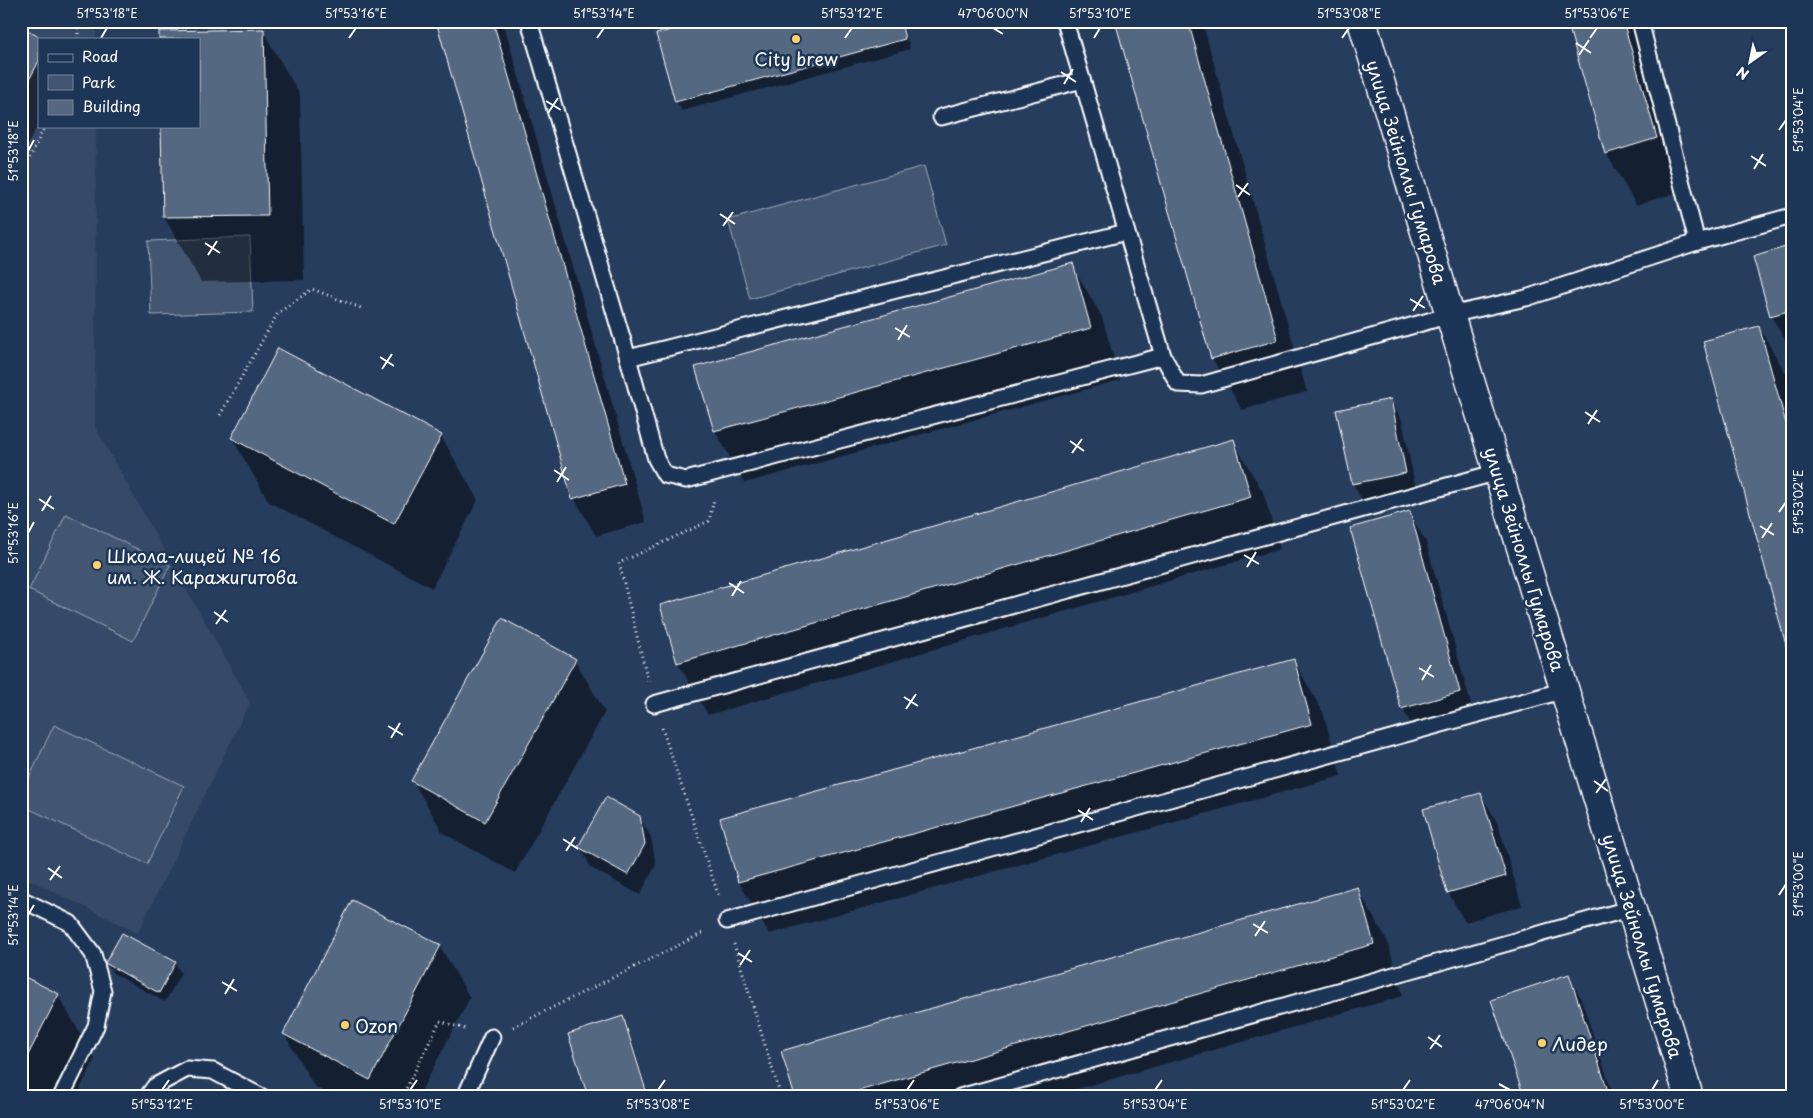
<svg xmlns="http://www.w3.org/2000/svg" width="1813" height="1118" font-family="'Playpen Sans',sans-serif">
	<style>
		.built { fill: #344a68 }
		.green { fill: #425672; stroke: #a0aab8 }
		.shadow { fill: #0007 }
		.building { fill: #556781; stroke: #fff }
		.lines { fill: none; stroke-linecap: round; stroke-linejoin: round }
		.service-casing { stroke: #fff; stroke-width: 19 }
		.primary-casing { stroke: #fff; stroke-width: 31 }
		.path { stroke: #fff; stroke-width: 3; stroke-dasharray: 1 4; stroke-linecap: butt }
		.service { stroke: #1d3557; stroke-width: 15 }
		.primary { stroke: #1d3557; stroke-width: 28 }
		.ticks { fill: none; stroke: #fff; stroke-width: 2 }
		.poi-dot { fill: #ffd166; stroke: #1d3557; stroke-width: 2 }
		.labels { text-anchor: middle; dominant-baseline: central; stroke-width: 5; stroke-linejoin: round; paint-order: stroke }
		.poi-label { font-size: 18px; fill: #fff; stroke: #1d3557; text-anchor: start }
		.street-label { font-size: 18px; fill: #fff; stroke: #1d3557 }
		.neatline { fill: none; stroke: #fff; stroke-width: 2 }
		.ticks-label { font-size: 12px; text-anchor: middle; fill: #fff }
	</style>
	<rect width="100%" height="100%" fill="#263d5e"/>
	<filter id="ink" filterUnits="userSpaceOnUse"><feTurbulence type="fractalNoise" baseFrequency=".02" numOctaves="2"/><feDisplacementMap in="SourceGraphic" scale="10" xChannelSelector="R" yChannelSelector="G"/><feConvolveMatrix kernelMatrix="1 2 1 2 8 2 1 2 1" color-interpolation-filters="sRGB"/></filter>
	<g filter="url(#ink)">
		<polygon class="built" points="21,21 96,21 96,39 39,39 39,126 96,126 95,427 250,702 138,933 21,876"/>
		<g class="green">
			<polygon points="924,166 946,245 750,299 728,220"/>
			<polygon points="250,237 253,312 151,315 148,241"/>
			<polygon points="66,514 170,565 133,641 29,590"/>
			<polygon points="54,725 184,786 147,864 21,805 21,795"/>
		</g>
		<g class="shadow">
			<polygon points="437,21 503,21 646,522 596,536 574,498"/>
			<polygon points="642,21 667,21 645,27"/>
			<polygon points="708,21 902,21 910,49 682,111 676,101"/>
			<polygon points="1117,21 1202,21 1307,392 1242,410 1212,358"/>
			<polygon points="1568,21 1637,21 1686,190 1636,205 1606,153"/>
			<polygon points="21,29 39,39 39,123 23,153 21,152"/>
			<polygon points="263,31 300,95 304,280 201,282 164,217 162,126 199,126 199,39"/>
			<polygon points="1792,246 1792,352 1771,316"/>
			<polygon points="1072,265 1102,317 1120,380 745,483 715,431 697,367"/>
			<polygon points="1759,327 1789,379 1792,390 1792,662"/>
			<polygon points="1390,400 1402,420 1417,494 1364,504 1353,484 1338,411"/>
			<polygon points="441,436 478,500 432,588 269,502 232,438"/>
			<polygon points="1233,441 1263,492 1280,549 708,715 678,663 661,606"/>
			<polygon points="1409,513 1426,542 1476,722 1419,738 1402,708"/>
			<polygon points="575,660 605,712 515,873 443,833 413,781"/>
			<polygon points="1294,661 1323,712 1341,776 769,934 739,882 721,818"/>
			<polygon points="1481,794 1498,824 1522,906 1465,922 1448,892"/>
			<polygon points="639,817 651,837 656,865 640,895 591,868 580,847"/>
			<polygon points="1357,888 1387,940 1403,996 1049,1097 796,1097"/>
			<polygon points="123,934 175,963 181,973 165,1002 113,973 107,963"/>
			<polygon points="440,946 470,998 418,1097 334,1097 314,1086 284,1034"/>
			<polygon points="21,976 58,995 95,1059 76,1097 21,1097"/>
			<polygon points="1568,976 1580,996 1614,1097 1525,1097"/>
			<polygon points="622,1018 628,1028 649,1097 589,1097"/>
		</g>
		<g class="building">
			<polygon points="436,21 493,21 625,484 572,499"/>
			<polygon points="703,21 901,21 905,39 675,102 656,34"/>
			<polygon points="1115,21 1188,21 1278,340 1211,359"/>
			<polygon points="1567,21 1623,21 1657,138 1605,154"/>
			<polygon points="21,27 43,39 39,39 39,61 21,95"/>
			<polygon points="264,29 268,216 163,217 161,126 199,126 199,39 159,39 159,31"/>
			<polygon points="1792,245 1792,310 1770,316 1753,257"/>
			<polygon points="1073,263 1091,328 714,431 695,367"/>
			<polygon points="1759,326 1792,445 1792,667 1703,341"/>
			<polygon points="278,348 442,435 394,524 231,438"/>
			<polygon points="1391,399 1406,473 1352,484 1336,410"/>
			<polygon points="1234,439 1251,497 677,663 660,605"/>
			<polygon points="1410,511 1460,692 1401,709 1350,528"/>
			<polygon points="502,618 576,659 485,822 411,781"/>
			<polygon points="1294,659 1312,724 738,882 720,818"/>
			<polygon points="1481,793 1506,876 1447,893 1423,809"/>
			<polygon points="606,797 640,816 645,844 628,875 578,847"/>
			<polygon points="1358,887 1374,944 837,1097 795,1097 781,1051"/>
			<polygon points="352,900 441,945 370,1080 283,1034"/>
			<polygon points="122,933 176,962 159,993 105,963"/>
			<polygon points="1569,974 1610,1097 1524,1097 1491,1000"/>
			<polygon points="21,975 59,994 25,1061 21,1059"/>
			<polygon points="623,1016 648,1097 588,1097 568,1034"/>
		</g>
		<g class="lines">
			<defs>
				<g id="service">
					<polyline points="529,21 628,358 656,459 665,475 686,480 1163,356"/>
					<polyline points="1065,21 1163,356 1178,384 1201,385 1450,315 1526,298 1697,242 1640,21"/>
					<polyline points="941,117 1082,80"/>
					<polyline points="1697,242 1792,216"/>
					<polyline points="628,358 1126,232"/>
					<polyline points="654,704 1498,472"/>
					<polyline points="21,899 70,923 93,954 103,991 96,1026 61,1097"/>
					<polyline points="727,921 1565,690"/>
					<polyline points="147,1097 155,1086 187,1069 213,1071 262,1097"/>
					<polyline points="465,1097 492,1037"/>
					<polyline points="960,1097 1632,908"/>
				</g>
				<polyline id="primary" points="1362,21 1450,315 1689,1097"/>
			</defs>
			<use href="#service" class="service-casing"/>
			<use href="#primary" class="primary-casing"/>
			<g class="path">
				<polyline points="78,39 78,21"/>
				<polyline points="21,176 45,126"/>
				<polyline points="220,415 278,313 312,289 361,308"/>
				<polyline points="648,681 619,563 709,521 714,499"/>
				<polyline points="662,728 719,897"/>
				<polyline points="734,944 781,1097"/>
				<polyline points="513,1027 705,932"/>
				<polyline points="402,1097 440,1021 468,1030"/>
			</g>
			<use href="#service" class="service"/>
			<use href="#primary" class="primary"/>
		</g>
	</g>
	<path class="ticks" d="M993 28 1003 34M101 38 107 28M349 38 356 28M597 38 604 28M845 38 852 28M1094 38 1100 28M1342 38 1349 28M1590 38 1597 28M1576 43 1591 53M1579 55 1589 40M1061 72 1076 82M1064 84 1073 69M546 101 561 110M548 113 558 98M1779 130 1786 120M28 151 34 140M1751 156 1766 166M1754 169 1763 154M1236 185 1250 195M1238 197 1248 183M720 214 735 224M723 226 733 212M205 243 220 253M208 255 217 241M1410 299 1425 308M1413 311 1423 296M895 328 910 337M898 340 907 325M380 357 394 366M382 369 392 354M1585 412 1600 422M1588 424 1597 410M1070 441 1084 451M1072 453 1082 439M554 470 569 480M557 482 566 467M39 499 54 509M42 511 51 496M1779 512 1786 502M1760 526 1774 535M28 533 34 522M1762 538 1772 523M1244 555 1259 564M1247 567 1256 552M729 583 744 593M732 596 741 581M214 612 228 622M216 624 226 610M1419 668 1434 677M1422 680 1431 665M904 697 918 706M906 709 916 694M388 726 403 735M391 738 400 723M1594 781 1608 791M1596 793 1606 779M1078 810 1093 820M1081 822 1090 808M563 839 578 849M566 851 575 837M48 868 62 878M50 880 60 866M1779 895 1786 884M28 915 34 905M1253 924 1268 933M1255 936 1265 921M738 953 752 962M740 965 750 950M222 982 237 991M225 994 234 979M1428 1037 1442 1047M1430 1049 1440 1035M1499 1084 1510 1090M162 1090 169 1080M410 1090 417 1080M658 1090 665 1080M907 1090 914 1080M1155 1090 1162 1080M1403 1090 1410 1080M1652 1090 1658 1080"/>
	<g class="poi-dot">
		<circle cx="796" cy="39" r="5"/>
		<circle cx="97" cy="565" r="5"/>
		<circle cx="345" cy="1025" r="5"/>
		<circle cx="1542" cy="1043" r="5"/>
	</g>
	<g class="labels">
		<g class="poi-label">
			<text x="796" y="58" text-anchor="middle">City brew</text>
			<text x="107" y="555">Школа-лицей № 16<tspan x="107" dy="21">им. Ж. Каражигитова</tspan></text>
			<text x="355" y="1025">Ozon</text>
			<text x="1552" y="1043">Лидер</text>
		</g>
		<g class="street-label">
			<text transform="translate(1407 172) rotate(73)">улица Зейноллы Гумарова</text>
			<text transform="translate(1525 559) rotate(73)">улица Зейноллы Гумарова</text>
			<text transform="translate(1643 946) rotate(73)">улица Зейноллы Гумарова</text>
		</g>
	</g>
	<rect width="1813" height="1118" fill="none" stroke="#1d3557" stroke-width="55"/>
	<rect x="38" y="38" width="162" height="90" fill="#1d3557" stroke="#77869a"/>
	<rect x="48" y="54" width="25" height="8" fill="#1d3557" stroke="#77869a"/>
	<text x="82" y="62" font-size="15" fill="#ffffff">Road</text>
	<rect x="48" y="75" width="25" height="15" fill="#425672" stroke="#77869a"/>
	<text x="82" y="88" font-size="15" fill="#ffffff">Park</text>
	<rect x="48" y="100" width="25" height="15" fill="#556781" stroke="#77869a"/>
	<text x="82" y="112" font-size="15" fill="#ffffff">Building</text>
	<g transform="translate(1750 62) rotate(213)" stroke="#1d3557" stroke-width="4" paint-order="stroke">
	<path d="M0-4L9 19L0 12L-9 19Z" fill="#ffffff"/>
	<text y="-8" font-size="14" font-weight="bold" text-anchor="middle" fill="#ffffff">N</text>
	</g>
	<rect x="28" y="28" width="1758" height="1062" class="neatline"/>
	<g class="ticks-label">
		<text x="107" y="18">51°53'18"E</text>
		<text x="356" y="18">51°53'16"E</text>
		<text x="604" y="18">51°53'14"E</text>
		<text x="852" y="18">51°53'12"E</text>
		<text x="993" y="18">47°06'00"N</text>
		<text x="1100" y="18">51°53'10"E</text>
		<text x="1349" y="18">51°53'08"E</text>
		<text x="1597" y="18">51°53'06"E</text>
		<text transform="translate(1799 120) rotate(-90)" y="4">51°53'04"E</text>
		<text transform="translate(14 151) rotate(-90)" y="4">51°53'18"E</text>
		<text transform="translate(1799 502) rotate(-90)" y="4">51°53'02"E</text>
		<text transform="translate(14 533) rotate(-90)" y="4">51°53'16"E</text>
		<text transform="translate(1799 884) rotate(-90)" y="4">51°53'00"E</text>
		<text transform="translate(14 915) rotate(-90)" y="4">51°53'14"E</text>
		<text x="162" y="1109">51°53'12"E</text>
		<text x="410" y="1109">51°53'10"E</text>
		<text x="658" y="1109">51°53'08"E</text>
		<text x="907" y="1109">51°53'06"E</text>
		<text x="1155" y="1109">51°53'04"E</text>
		<text x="1403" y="1109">51°53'02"E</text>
		<text x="1510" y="1109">47°06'04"N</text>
		<text x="1652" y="1109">51°53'00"E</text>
	</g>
</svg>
